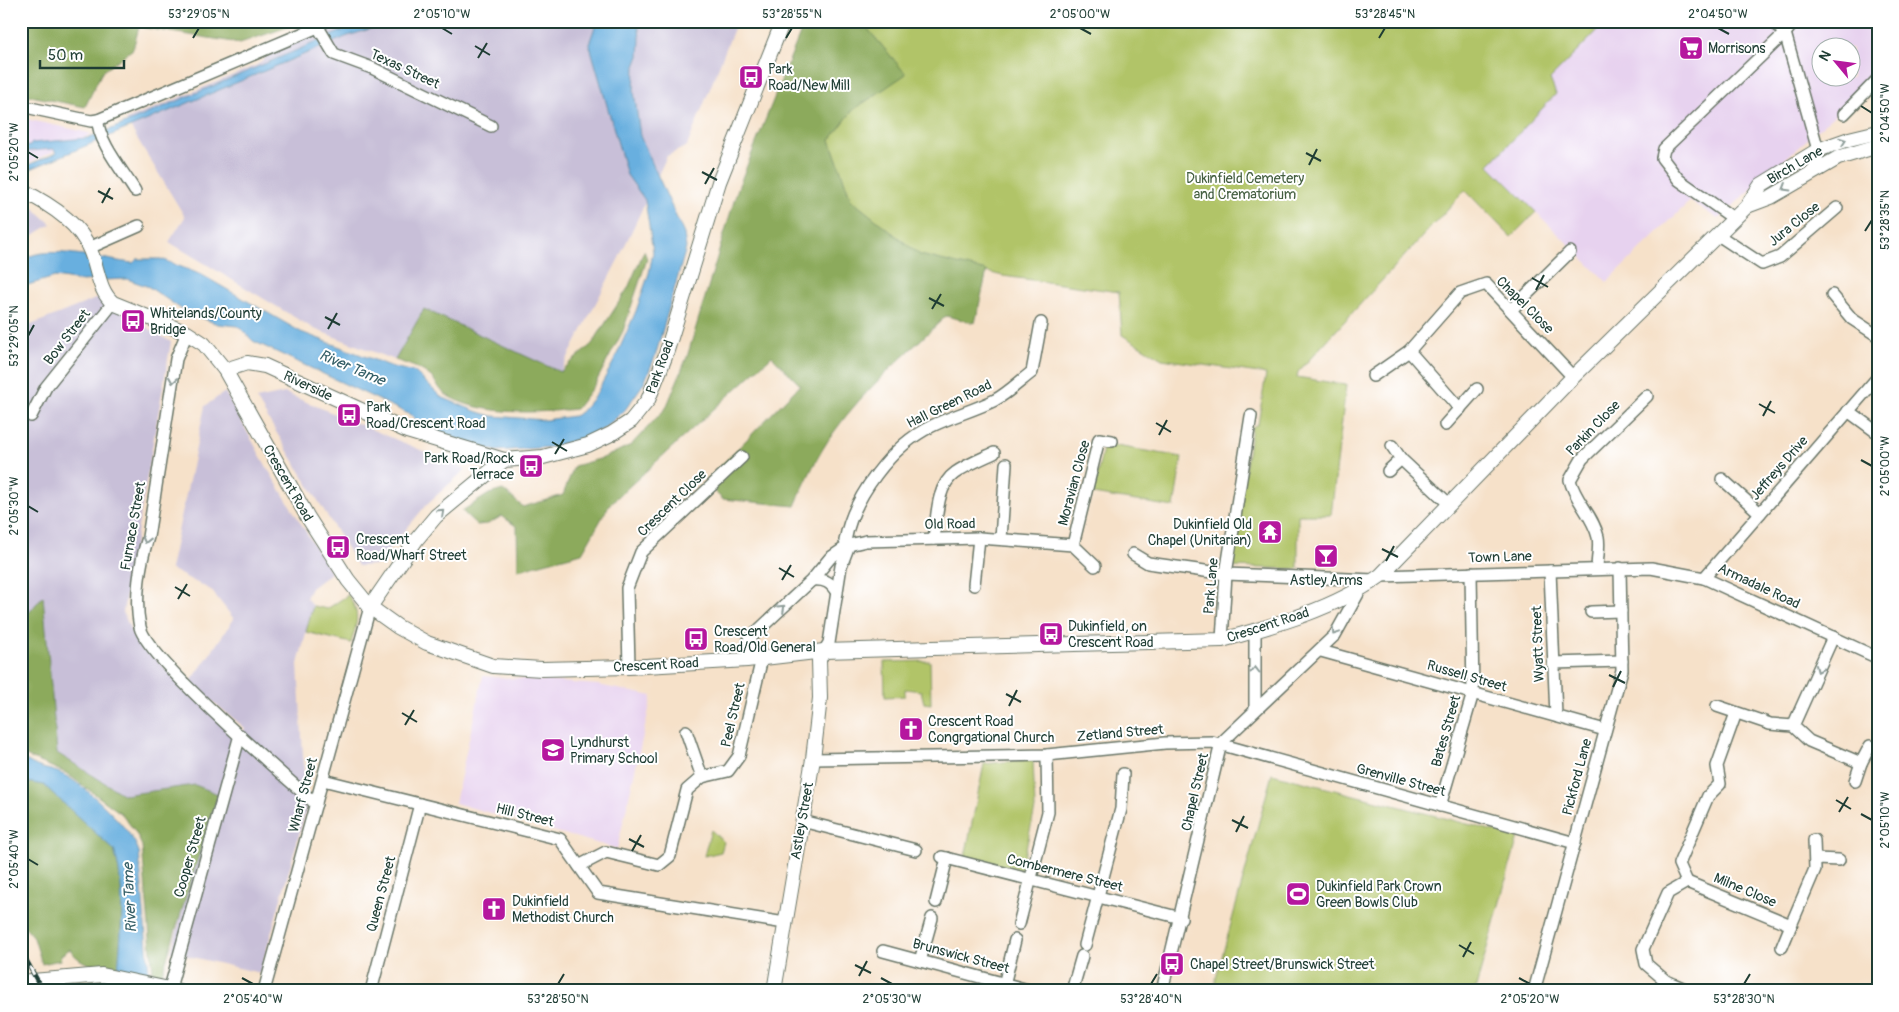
<svg xmlns="http://www.w3.org/2000/svg" width="1899" height="1012" font-family="Pangolin,sans-serif">
	<style>
		.built { fill: #e7d2ef; fill-rule: evenodd }
		.industrial { fill: #c8bfd8 }
		.green { fill: #b1c467; stroke: #68804e }
		.forest { fill: #8caa5c; stroke: #567448 }
		.water { fill: #68afdf; stroke: #44768a }
		.lines { fill: none; stroke-linecap: round; stroke-linejoin: round }
		.minor-casing { stroke: #6a7668; stroke-width: 14 }
		.major-casing { stroke: #6a7668; stroke-width: 16 }
		.minor { stroke: #fff; stroke-width: 11 }
		.major { stroke: #fff; stroke-width: 14 }
		.rail-casing { stroke: #1f3d34; stroke-width: 5 }
		.rail { stroke: #fff; stroke-width: 3; stroke-dasharray: 9; stroke-linecap: butt }
		.oneway { stroke: #8f9e9a }
		.ticks { fill: none; stroke: #1f3d34; stroke-width: 2 }
		.labels { text-anchor: middle; dominant-baseline: central; stroke-width: 4; stroke-linejoin: round; paint-order: stroke }
		.poi-label { font-size: 14px; fill: #1f3d34; stroke: #fff; text-anchor: start }
		.street-label { font-size: 14px; fill: #1f3d34; stroke: #fff }
		.park-label { font-size: 14px; fill: #445f41; stroke: #fff }
		.water-label { font-size: 15px; font-style: italic; fill: #355f67; stroke: #fff }
		.neatline { fill: none; stroke: #1f3d34; stroke-width: 2 }
		.ticks-label { font-size: 12px; text-anchor: middle; fill: #1f3d34 }
	</style>
	<rect width="100%" height="100%" fill="#fff"/>
	<filter id="ink" filterUnits="userSpaceOnUse"><feTurbulence type="fractalNoise" baseFrequency=".02" numOctaves="2"/><feDisplacementMap in="SourceGraphic" scale="10" xChannelSelector="R" yChannelSelector="G"/><feConvolveMatrix kernelMatrix="1 2 1 2 8 2 1 2 1" color-interpolation-filters="sRGB"/></filter>
	<filter id="wash" filterUnits="userSpaceOnUse"><feTurbulence type="fractalNoise" baseFrequency=".0096" numOctaves="4" result="noise"/><feDisplacementMap in="SourceGraphic" scale="20" xChannelSelector="R" yChannelSelector="G"/><feGaussianBlur stdDeviation="1.12" result="paint"/><feColorMatrix in="noise" values="0 0 0 0 0 0 0 0 0 0 0 0 0 0 0 0 0 1.4 0 .05"/><feComposite in="paint" operator="in"/></filter>
	<g filter="url(#wash)">
		<rect width="100%" height="100%" fill="#f6e1c9"/>
		<g class="built">
			<path d="M1607 21H1878V72L1830 119 1718 219 1690 201 1607 282 1488 165 1556 94 1550 79ZM1822 48H1852V78H1822Z"/>
			<polygon points="21,118 76,130 92,134 21,166"/>
			<polygon points="483,676 598,685 652,696 617,849 455,803"/>
		</g>
		<g class="industrial">
			<polygon points="308,21 737,21 687,146 667,156 619,258 560,373 424,309 395,360 314,329 169,242 185,217 126,120 257,65"/>
			<polygon points="21,200 28,203 51,224 21,243"/>
			<polygon points="98,298 171,342 123,612 133,636 239,740 245,728 190,683 234,619 211,590 170,569 205,406 225,392 269,471 331,573 311,588 306,598 313,606 298,664 306,810 260,973 171,952 197,858 218,794 195,785 124,795 57,753 43,597 21,622 21,329"/>
			<polygon points="285,393 466,469 428,503 376,565 358,566 256,399"/>
		</g>
		<g class="green">
			<polygon points="861,21 1607,21 1550,79 1556,94 1489,165 1536,212 1511,237 1465,190 1298,372 1297,377 1346,385 1331,515 1298,515 1298,569 1230,567 1252,427 1258,424 1266,374 1162,359 1122,335 1119,292 1003,276 920,255 851,200 830,140 853,110 906,74"/>
			<polygon points="1104,444 1182,457 1174,507 1093,494"/>
			<path d="M348 595C361 614 357 622 351 643L306 632 313 606 327 609Z"/>
			<polygon points="930,661 931,704 924,703 921,691 905,689 905,696 885,697 884,662"/>
			<polygon points="1033,759 1035,809 1021,870 965,857 984,764"/>
			<polygon points="1272,774 1518,837 1475,991 1220,991 1215,982"/>
			<polygon points="711,830 724,842 721,852 704,856"/>
		</g>
		<g class="forest">
			<polygon points="21,21 306,21 240,43 139,27 133,49 102,72 85,107 21,94"/>
			<path d="M805 21H861L906 74 853 110 830 140 851 200 920 255 987 271 975 323 946 316C908 353 865 388 834 432 818 454 806 480 795 506L722 499 705 482 800 385 772 356 610 504 582 553 518 570 517 527 502 516 488 524 477 525 462 511 489 494 503 490 523 507 563 495 574 466 603 458 631 445 666 408 687 357 738 188Z"/>
			<path d="M644 251 647 259 623 331 595 384 576 409C539 413 482 416 448 396 440 392 437 382 430 376 421 368 407 364 395 360L424 309 560 372 592 344 628 288Z"/>
			<polygon points="43,596 57,753 124,795 195,785 218,794 162,974 153,973 142,846 136,833 122,814 66,773 21,754 21,622"/>
			<path d="M21 781 44 785 114 850C126 889 121 931 118 971 100 967 80 966 70 949L61 955 60 960 42 964 34 938 21 923Z"/>
		</g>
		<g class="water">
			<polygon points="355,21 394,21 348,36 21,173 21,168 56,153 54,149 51,149 21,152 21,147 30,146 32,143 87,138 114,128 342,31"/>
			<path d="M597 21H638L640 39 639 56 635 66 634 91 640 136 684 234 686 248 655 357 644 383 625 410 605 428 590 436 552 447 496 451 427 430 411 415 253 341 238 326 218 324 187 313 149 287 127 279 80 281 55 277 21 287V262C40 241 107 261 133 263L137 259H161L202 275 301 332 393 367 415 372 441 397 475 411 492 416 545 420 574 416 581 412 595 396 614 361 636 311 649 273 653 252 645 200 627 175 590 46V41Z"/>
			<path d="M21 758C28 761 35 766 42 768 50 770 57 771 64 775 85 785 134 831 139 852L149 973 145 991H116C120 944 128 895 114 850L44 785 21 781Z"/>
		</g>
	</g>
	<g filter="url(#ink)">
		<g class="lines">
			<defs>
				<g id="minor">
					<polyline points="1772,21 1785,33 1795,21"/>
					<polyline points="318,27 334,54 372,68 491,126"/>
					<polyline points="21,106 91,121 98,120 318,27 325,21"/>
					<polyline points="1844,114 1878,79"/>
					<path d="M98 120C97 140 125 174 135 191"/>
					<polyline points="1733,218 1679,180 1662,158 1664,149 1785,33 1818,150 1817,162 1813,171"/>
					<polyline points="1718,235 1762,264 1780,257 1837,208"/>
					<polyline points="89,248 139,226"/>
					<polyline points="1832,295 1852,319 1878,336"/>
					<polyline points="1511,310 1570,252"/>
					<path d="M187 333 176 359 148 537C140 563 134 599 140 627 146 657 285 777 316 804"/>
					<polyline points="1373,376 1409,351"/>
					<polyline points="1460,409 1409,351 1460,293 1486,284 1573,377"/>
					<polyline points="1848,411 1878,433"/>
					<polyline points="31,416 46,387 113,303"/>
					<polyline points="1445,425 1477,389"/>
					<polyline points="1392,446 1401,459"/>
					<polyline points="1388,471 1401,459 1449,504"/>
					<polyline points="1722,479 1760,513"/>
					<path d="M934 539C937 519 936 486 955 473 966 465 981 459 994 453"/>
					<polyline points="1001,539 1006,464"/>
					<path d="M849 545 845 541C853 497 892 445 932 426 952 416 975 410 995 400 1008 393 1020 381 1032 372L1041 323"/>
					<polyline points="1073,545 1099,439 1112,441"/>
					<polyline points="1133,554 1148,563 1226,574 1374,580"/>
					<path d="M1597 569C1597 559 1600 546 1598 537 1593 515 1575 501 1570 480L1582 459 1647 396"/>
					<polyline points="1550,571 1556,716"/>
					<polyline points="1380,576 1651,568 1704,578 1878,658"/>
					<polyline points="1704,578 1878,377"/>
					<path d="M812 580C825 579 831 582 837 593"/>
					<polyline points="974,585 979,538"/>
					<polyline points="1591,612 1621,611"/>
					<polyline points="1222,640 1226,574 1251,416"/>
					<polyline points="824,651 829,643 841,566 849,545"/>
					<polyline points="1321,651 1605,730"/>
					<polyline points="747,660 749,639 812,580 830,558 849,545 866,541 979,538 1073,545 1095,566"/>
					<polyline points="1553,663 1622,661"/>
					<polyline points="629,667 627,588 641,552 742,457"/>
					<polyline points="1717,706 1770,724 1793,726 1809,741 1861,763 1870,746"/>
					<polyline points="1255,709 1255,631"/>
					<polyline points="1793,726 1833,637"/>
					<polyline points="686,731 702,777"/>
					<polyline points="813,759 1047,755 1165,743 1212,742 1575,843"/>
					<polyline points="323,780 560,839 598,893 785,923"/>
					<polyline points="1855,781 1861,763"/>
					<polyline points="1440,806 1473,693 1471,573"/>
					<polyline points="802,821 916,850"/>
					<polyline points="942,857 1181,918"/>
					<polyline points="1816,859 1839,860"/>
					<polyline points="579,866 606,852 659,865 670,856 687,790 702,777 728,771 739,756 762,658"/>
					<polyline points="1687,882 1791,925 1815,869 1814,840"/>
					<polyline points="936,902 947,858"/>
					<polyline points="1019,924 1048,812 1047,755"/>
					<polyline points="1085,945 1121,809 1123,774"/>
					<polyline points="1782,947 1791,925"/>
					<polyline points="883,951 1032,991"/>
					<polyline points="920,961 932,918"/>
					<polyline points="1666,981 1690,991"/>
					<polyline points="170,988 240,735"/>
					<polyline points="1003,989 1015,940"/>
					<polyline points="264,991 370,607"/>
					<polyline points="371,991 420,804"/>
					<polyline points="1072,991 1082,956"/>
					<polyline points="1162,991 1221,743 1335,635 1360,590"/>
					<polyline points="1534,991 1622,670 1620,568"/>
					<polyline points="1662,991 1666,981 1646,964 1643,949 1668,893 1687,882 1679,864 1708,796 1720,784 1717,766 1736,713"/>
				</g>
				<g id="major">
					<path d="M21 190C48 203 79 222 90 250 98 268 98 290 113 303L187 333 204 344 225 370 307 516 348 580 370 607 398 627 427 643 493 666 542 669 629 667 747 660 824 651 1222 640C1276 625 1334 609 1380 576L1573 377 1747 206 1761 185 1818 150 1849 139 1878 132"/>
					<polyline points="1747,206 1771,197 1838,158 1878,146"/>
					<polyline points="225,370 247,363 265,366 407,431 504,460"/>
					<polyline points="370,607 416,540 436,516 504,460 543,457 588,445 611,434 631,421 648,400 665,357 719,182 783,21"/>
					<polyline points="21,982 102,975 179,991"/>
					<polyline points="774,991 813,759 820,698 819,659 824,651"/>
				</g>
			</defs>
			<use href="#minor" class="minor-casing"/>
			<use href="#major" class="major-casing"/>
			<use href="#minor" class="minor"/>
			<use href="#major" class="major"/>
			<defs>
				<polyline id="rail" points="21,951 43,991"/>
			</defs>
			<use href="#rail" class="rail-casing"/>
			<use href="#rail" class="rail"/>
		</g>
		<defs><path id="oneway-chevron" d="M-2-3.5L2.5 0L-2 3.5" fill="none" stroke-width="1.6" stroke-linecap="round" stroke-linejoin="round" transform="scale(1.25)"/></defs>
		<g class="oneway">
			<use href="#oneway-chevron" transform="translate(1843 141) rotate(-19)"/>
			<use href="#oneway-chevron" transform="translate(1786 188) rotate(149)"/>
			<use href="#oneway-chevron" transform="translate(173 380) rotate(99)"/>
			<use href="#oneway-chevron" transform="translate(441 512) rotate(-43)"/>
			<use href="#oneway-chevron" transform="translate(146 540) rotate(104)"/>
			<use href="#oneway-chevron" transform="translate(782 608) rotate(-43)"/>
			<use href="#oneway-chevron" transform="translate(1335 632) rotate(124)"/>
			<use href="#oneway-chevron" transform="translate(1819 669) rotate(114)"/>
			<use href="#oneway-chevron" transform="translate(1255 670) rotate(-90)"/>
		</g>
	</g>
	<path class="ticks" d="M442 28 452 34M1080 28 1091 34M1718 28 1729 34M193 38 199 28M786 38 792 28M1379 38 1385 28M475 46 490 55M478 58 487 43M1861 106 1872 113M28 152 38 158M1306 153 1321 161M1309 165 1317 149M702 172 717 180M705 184 714 168M98 191 113 199M102 203 110 188M1865 231 1872 220M1532 278 1548 287M1536 290 1544 275M929 298 944 306M932 309 941 294M325 317 340 325M328 329 337 313M28 336 34 325M1759 404 1775 413M1763 416 1771 401M1156 423 1171 432M1159 435 1167 420M552 442 567 451M555 454 564 439M1861 460 1872 466M28 506 38 512M1382 549 1398 557M1386 561 1394 546M779 568 794 577M782 580 791 565M175 587 190 596M178 599 187 584M1609 675 1625 683M1613 687 1621 671M1006 694 1021 702M1009 706 1017 690M402 713 417 722M405 725 414 710M1836 800 1851 809M1839 812 1848 797M1861 814 1872 820M1232 820 1248 828M1236 832 1244 816M629 839 644 847M632 851 641 835M28 859 38 865M1459 945 1474 954M1463 957 1471 942M855 965 871 973M859 976 867 961M242 978 253 984M881 978 892 984M1519 978 1530 984M558 984 564 974M1151 984 1157 974M1744 984 1750 974"/>
	<defs>
		<symbol id="supermarket-square" viewBox="-11 -11 22 22"><rect x="-9" y="-9" width="18" height="18" rx="4" fill="#b5179e" stroke="#fff"/><path d="M-6-5.5h2.5l.6 2H6L4.5 2H-2.5L-4.4-4H-6ZM-1.5 3.2a1.3 1.3 0 1 0 .1 0ZM3 3.2a1.3 1.3 0 1 0 .1 0Z" fill="#fff"/></symbol>
		<symbol id="bus-square" viewBox="-11 -11 22 22"><rect x="-9" y="-9" width="18" height="18" rx="4" fill="#b5179e" stroke="#fff"/><path d="M-5-6H5V4H4V6H2V4H-2V6H-4V4H-5ZM-3.5-4V0h7V-4ZM-3.5 1.2v1.5H-2V1.2ZM2 1.2v1.5H3.5V1.2Z" fill="#fff"/></symbol>
		<symbol id="temple-square" viewBox="-11 -11 22 22"><rect x="-9" y="-9" width="18" height="18" rx="4" fill="#b5179e" stroke="#fff"/><path d="M0-6L5-2H3V0L6.5 2.5H4V6H1.5V3h-3V6H-4V2.5H-6.5L-3 0V-2H-5Z" fill="#fff"/></symbol>
		<symbol id="bar-square" viewBox="-11 -11 22 22"><rect x="-9" y="-9" width="18" height="18" rx="4" fill="#b5179e" stroke="#fff"/><path d="M-6-5H6L.8 .8V4.5H3.5V6h-7V4.5H-.8V.8Z" fill="#fff"/></symbol>
		<symbol id="church-square" viewBox="-11 -11 22 22"><rect x="-9" y="-9" width="18" height="18" rx="4" fill="#b5179e" stroke="#fff"/><path d="M-1.2-6h2.4v3.5h3.3v2.4h-3.3V6h-2.4V-.1h-3.3v-2.4h3.3Z" fill="#fff"/></symbol>
		<symbol id="school-square" viewBox="-11 -11 22 22"><rect x="-9" y="-9" width="18" height="18" rx="4" fill="#b5179e" stroke="#fff"/><path d="M0-5L7-2L0 1L-7-2ZM-4 1L0 2.5L4 1V4Q0 6-4 4Z" fill="#fff"/></symbol>
		<symbol id="stadium-square" viewBox="-11 -11 22 22"><rect x="-9" y="-9" width="18" height="18" rx="4" fill="#b5179e" stroke="#fff"/><path d="M0-5a6.5 5 0 1 0 0 10a6.5 5 0 1 0 0-10ZM-3.5-1.8h7v3.6h-7Z" fill="#fff"/></symbol>
	</defs>
	<g fill-rule="evenodd">
		<use href="#supermarket-square" x="1677" y="34" width="28" height="28"/>
		<use href="#bus-square" x="737" y="63" width="28" height="28"/>
		<use href="#bus-square" x="119" y="307" width="28" height="28"/>
		<use href="#bus-square" x="335" y="401" width="28" height="28"/>
		<use href="#bus-square" x="517" y="452" width="28" height="28"/>
		<use href="#temple-square" x="1256" y="518" width="28" height="28"/>
		<use href="#bus-square" x="324" y="533" width="28" height="28"/>
		<use href="#bar-square" x="1312" y="542" width="28" height="28"/>
		<use href="#bus-square" x="1037" y="620" width="28" height="28"/>
		<use href="#bus-square" x="682" y="625" width="28" height="28"/>
		<use href="#church-square" x="897" y="715" width="28" height="28"/>
		<use href="#school-square" x="539" y="736" width="28" height="28"/>
		<use href="#stadium-square" x="1284" y="880" width="28" height="28"/>
		<use href="#church-square" x="480" y="895" width="28" height="28"/>
		<use href="#bus-square" x="1158" y="950" width="28" height="28"/>
	</g>
	<g class="labels">
		<g class="poi-label">
			<text x="1708" y="48">Morrisons</text>
			<text x="768" y="69">Park<tspan x="768" dy="16">Road/New Mill</tspan></text>
			<text x="150" y="313">Whitelands/County<tspan x="150" dy="16">Bridge</tspan></text>
			<text x="366" y="407">Park<tspan x="366" dy="16">Road/Crescent Road</tspan></text>
			<text x="514" y="458" text-anchor="end">Park Road/Rock<tspan x="514" dy="16">Terrace</tspan></text>
			<text x="1252" y="524" text-anchor="end">Dukinfield Old<tspan x="1252" dy="16">Chapel (Unitarian)</tspan></text>
			<text x="356" y="539">Crescent<tspan x="356" dy="16">Road/Wharf Street</tspan></text>
			<text x="1326" y="580" text-anchor="middle">Astley Arms</text>
			<text x="1068" y="626">Dukinfield, on<tspan x="1068" dy="16">Crescent Road</tspan></text>
			<text x="714" y="631">Crescent<tspan x="714" dy="16">Road/Old General</tspan></text>
			<text x="928" y="721">Crescent Road<tspan x="928" dy="16">Congrgational Church</tspan></text>
			<text x="570" y="742">Lyndhurst<tspan x="570" dy="16">Primary School</tspan></text>
			<text x="1316" y="886">Dukinfield Park Crown<tspan x="1316" dy="16">Green Bowls Club</tspan></text>
			<text x="512" y="901">Dukinfield<tspan x="512" dy="16">Methodist Church</tspan></text>
			<text x="1190" y="964">Chapel Street/Brunswick Street</text>
		</g>
		<g class="street-label">
			<text transform="translate(405 69) rotate(25)">Texas Street</text>
			<text transform="translate(1795 165) rotate(-30)">Birch Lane</text>
			<text transform="translate(1794 224) rotate(-39)">Jura Close</text>
			<text transform="translate(1525 305) rotate(45)">Chapel Close</text>
			<text transform="translate(67 337) rotate(-52)">Bow Street</text>
			<text transform="translate(660 367) rotate(-70)">Park Road</text>
			<text transform="translate(308 386) rotate(25)">Riverside</text>
			<text transform="translate(949 404) rotate(-26)">Hall Green Road</text>
			<text transform="translate(1593 428) rotate(-46)">Parkin Close</text>
			<text transform="translate(1779 468) rotate(-49)">Jeffreys Drive</text>
			<text transform="translate(288 483) rotate(60)">Crescent Road</text>
			<text transform="translate(1074 483) rotate(-75)">Moravian Close</text>
			<text transform="translate(672 503) rotate(-44)">Crescent Close</text>
			<text transform="translate(950 524) rotate(-1)">Old Road</text>
			<text transform="translate(133 526) rotate(-80)">Furnace Street</text>
			<text transform="translate(1500 557) rotate(-2)">Town Lane</text>
			<text transform="translate(1211 586) rotate(-85)">Park Lane</text>
			<text transform="translate(1759 586) rotate(25)">Armadale Road</text>
			<text transform="translate(1268 625) rotate(-18)">Crescent Road</text>
			<text transform="translate(1538 644) rotate(-92)">Wyatt Street</text>
			<text transform="translate(656 665) rotate(-3)">Crescent Road</text>
			<text transform="translate(1467 676) rotate(16)">Russell Street</text>
			<text transform="translate(733 715) rotate(-77)">Peel Street</text>
			<text transform="translate(1446 731) rotate(-74)">Bates Street</text>
			<text transform="translate(1120 733) rotate(-5)">Zetland Street</text>
			<text transform="translate(1577 777) rotate(-75)">Pickford Lane</text>
			<text transform="translate(1401 780) rotate(15)">Grenville Street</text>
			<text transform="translate(1195 792) rotate(-77)">Chapel Street</text>
			<text transform="translate(303 795) rotate(-75)">Wharf Street</text>
			<text transform="translate(525 815) rotate(14)">Hill Street</text>
			<text transform="translate(802 821) rotate(-80)">Astley Street</text>
			<text transform="translate(190 857) rotate(-74)">Cooper Street</text>
			<text transform="translate(1065 873) rotate(14)">Combermere Street</text>
			<text transform="translate(1745 890) rotate(23)">Milne Close</text>
			<text transform="translate(381 894) rotate(-75)">Queen Street</text>
			<text transform="translate(961 956) rotate(15)">Brunswick Street</text>
		</g>
		<g class="park-label">
			<text x="1245" y="178">Dukinfield Cemetery<tspan x="1245" dy="16">and Crematorium</tspan></text>
		</g>
		<g class="water-label">
			<text transform="translate(352 368) rotate(23)">River Tame</text>
			<text transform="translate(130 898) rotate(-93)">River Tame</text>
		</g>
	</g>
	<rect width="1899" height="1012" fill="none" stroke="#fff" stroke-width="55"/>
	<g transform="translate(1836 62) rotate(299)"><circle r="24" fill="#ffffff" stroke="#a5b1ae"/>
	<path d="M0-4L9 19L0 12L-9 19Z" fill="#b5179e"/>
	<text y="-8" font-size="14" font-weight="bold" text-anchor="middle" fill="#1f3d34">N</text>
	</g>
	<path d="M40 60v8h84v-8" fill="none" stroke="#1f3d34" stroke-width="2.5"/>
	<text x="48" y="60" font-size="15" fill="#1f3d34" stroke="#ffffff" stroke-width="4" paint-order="stroke">50 m</text>
	<rect x="28" y="28" width="1844" height="956" class="neatline"/>
	<g class="ticks-label">
		<text x="199" y="18">53°29'05"N</text>
		<text x="442" y="18">2°05'10"W</text>
		<text x="792" y="18">53°28'55"N</text>
		<text x="1080" y="18">2°05'00"W</text>
		<text x="1385" y="18">53°28'45"N</text>
		<text x="1718" y="18">2°04'50"W</text>
		<text transform="translate(1885 113) rotate(-90)" y="4">2°04'50"W</text>
		<text transform="translate(14 152) rotate(-90)" y="4">2°05'20"W</text>
		<text transform="translate(1885 220) rotate(-90)" y="4">53°28'35"N</text>
		<text transform="translate(14 336) rotate(-90)" y="4">53°29'05"N</text>
		<text transform="translate(1885 466) rotate(-90)" y="4">2°05'00"W</text>
		<text transform="translate(14 506) rotate(-90)" y="4">2°05'30"W</text>
		<text transform="translate(1885 820) rotate(-90)" y="4">2°05'10"W</text>
		<text transform="translate(14 859) rotate(-90)" y="4">2°05'40"W</text>
		<text x="253" y="1003">2°05'40"W</text>
		<text x="558" y="1003">53°28'50"N</text>
		<text x="892" y="1003">2°05'30"W</text>
		<text x="1151" y="1003">53°28'40"N</text>
		<text x="1530" y="1003">2°05'20"W</text>
		<text x="1744" y="1003">53°28'30"N</text>
	</g>
</svg>
